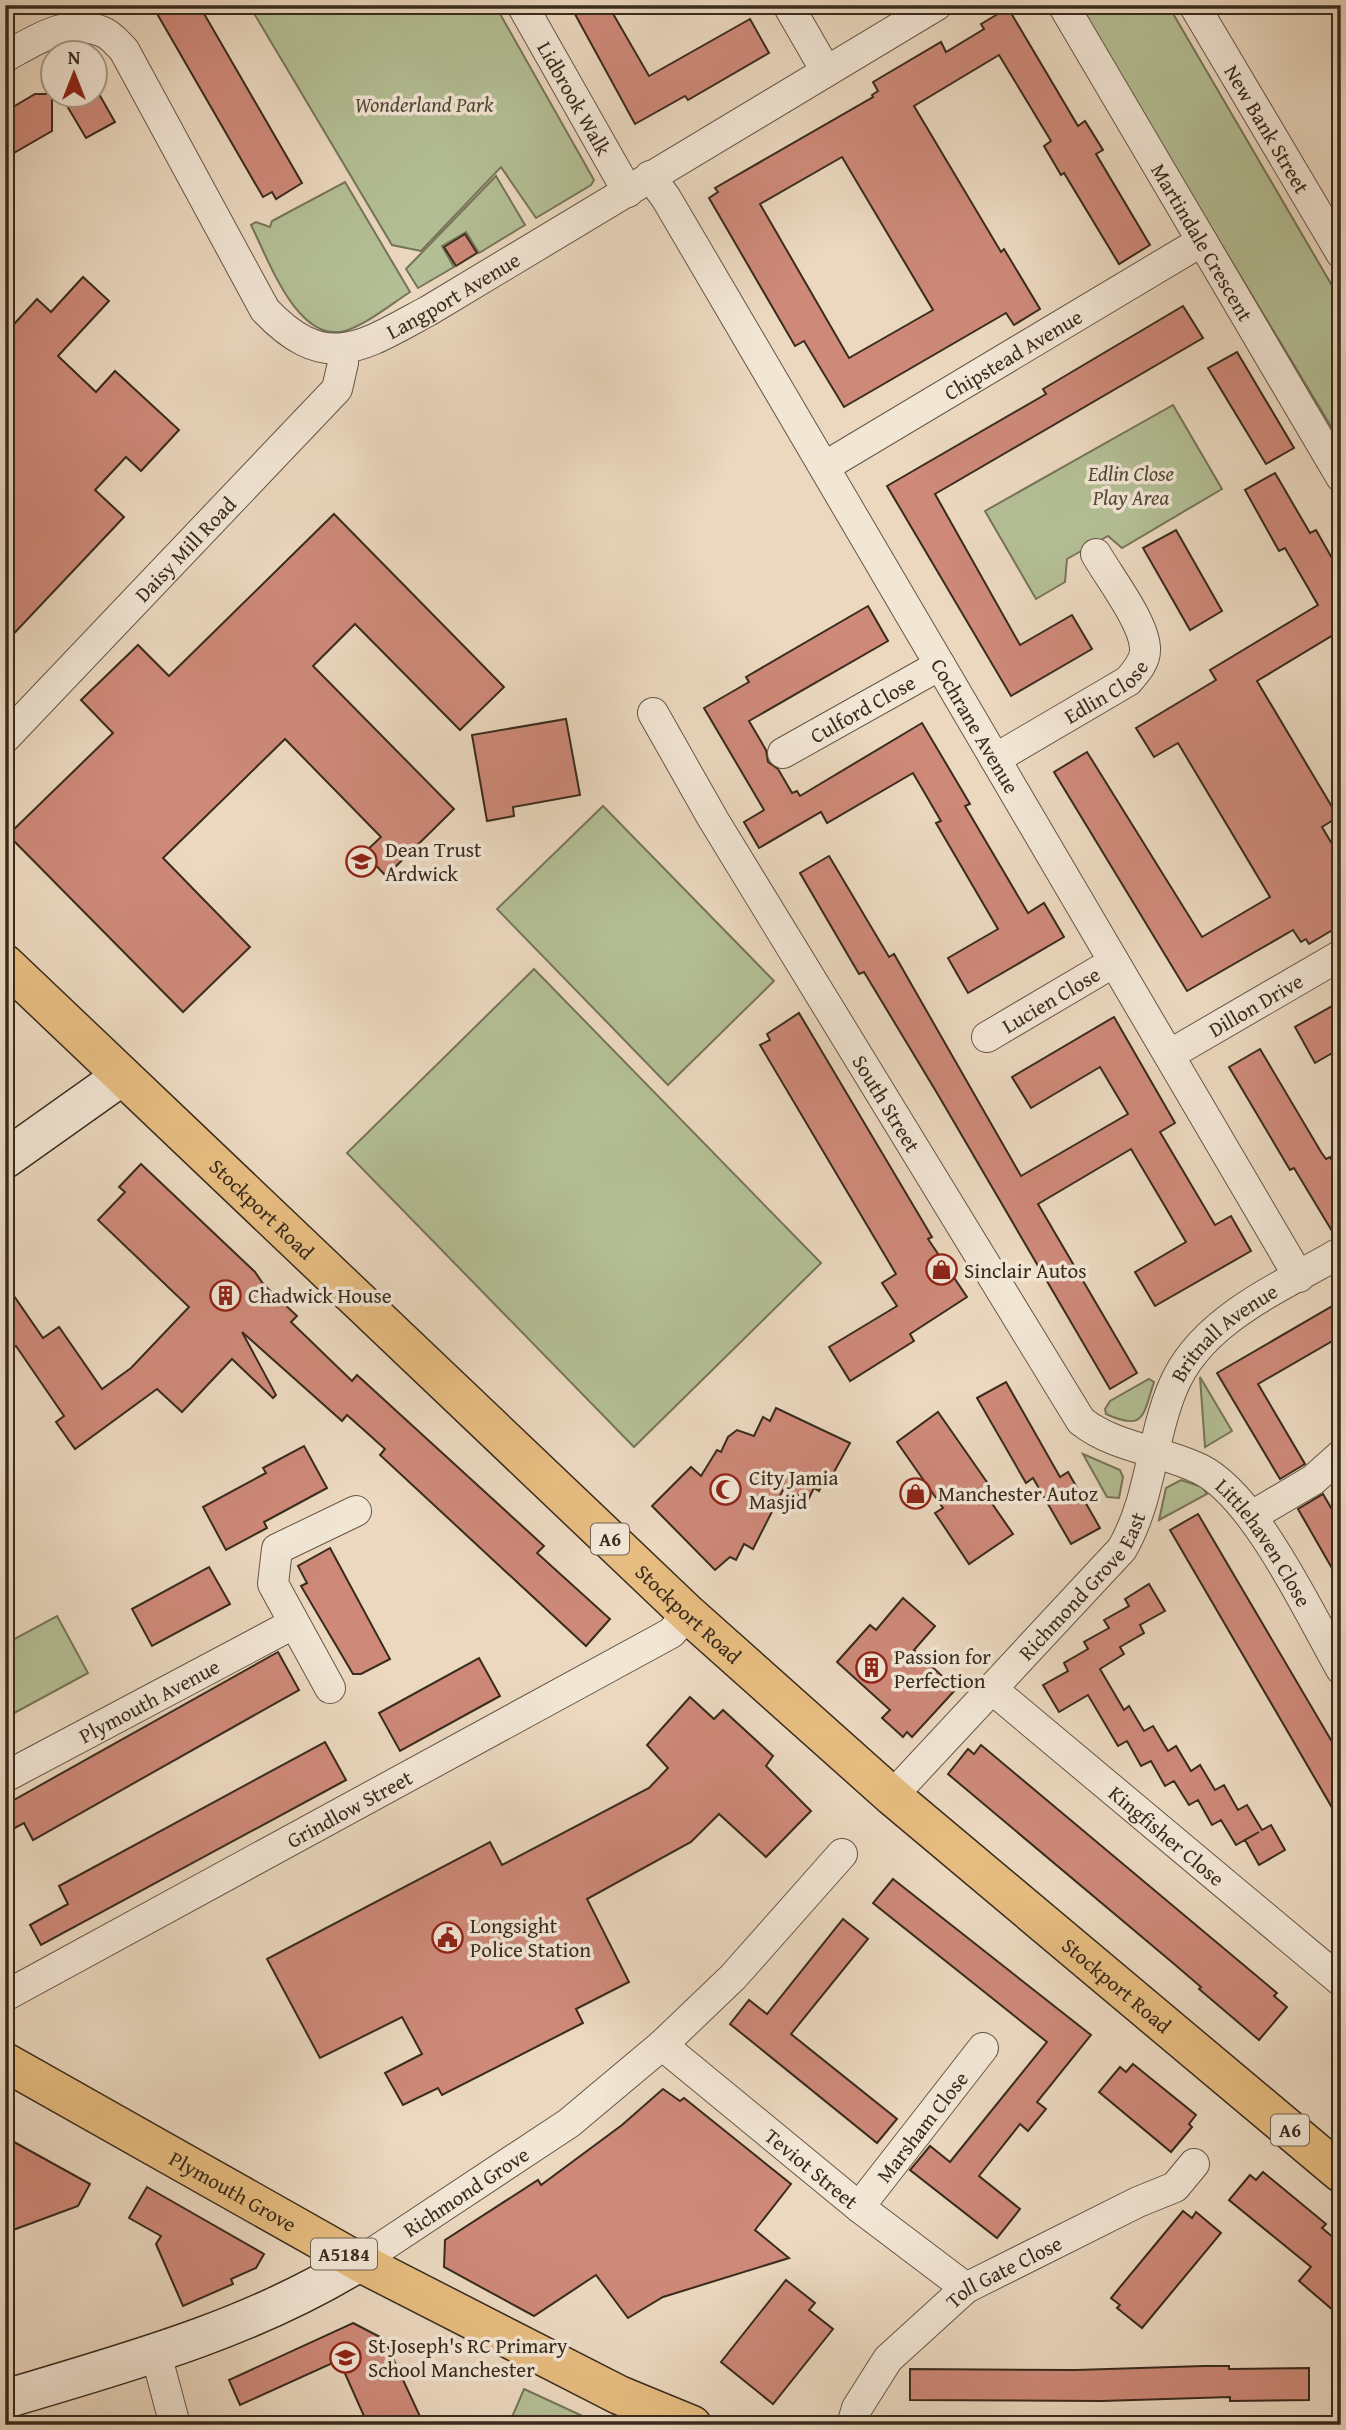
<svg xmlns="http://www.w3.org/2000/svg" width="1346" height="2430" font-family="'Gentium Book Plus',serif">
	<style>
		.green { fill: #b4bf95; stroke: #767559; stroke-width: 2 }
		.building { fill: #ce8979; stroke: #392b1d; stroke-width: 2; fill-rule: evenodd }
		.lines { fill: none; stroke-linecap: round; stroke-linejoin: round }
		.street-casing { stroke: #665646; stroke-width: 32 }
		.secondary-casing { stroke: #392b1d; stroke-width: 41 }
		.primary-casing { stroke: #392b1d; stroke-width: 41 }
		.highway-casing { stroke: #392b1d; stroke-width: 41 }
		.street { stroke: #f2e6d5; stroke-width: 30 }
		.secondary { stroke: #f2e6d5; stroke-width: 38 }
		.primary { stroke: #e6bc80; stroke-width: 38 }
		.highway { stroke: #e6bc80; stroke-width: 38 }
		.labels { text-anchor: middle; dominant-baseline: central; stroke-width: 7; stroke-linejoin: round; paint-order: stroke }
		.shield { fill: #f2e6d5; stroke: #706354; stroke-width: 2 }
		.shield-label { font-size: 19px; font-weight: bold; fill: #392b1d }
		.street-label { font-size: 21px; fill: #392b1d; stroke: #f2e6d5 }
		.park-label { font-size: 21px; font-style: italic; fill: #524935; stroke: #f2e6d5 }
		.poi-label { font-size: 21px; fill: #392b1d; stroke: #f2e6d5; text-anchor: start }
	</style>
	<rect width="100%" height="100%" fill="#ebd8bf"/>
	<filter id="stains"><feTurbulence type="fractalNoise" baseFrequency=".00286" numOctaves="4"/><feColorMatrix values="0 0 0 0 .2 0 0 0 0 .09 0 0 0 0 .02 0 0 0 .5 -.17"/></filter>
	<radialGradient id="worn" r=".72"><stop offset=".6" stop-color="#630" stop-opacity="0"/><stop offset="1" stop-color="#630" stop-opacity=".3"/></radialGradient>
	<g class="green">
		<polygon points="249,5 495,5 594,180 591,185 536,218 501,167 421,251 392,245"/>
		<polygon points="1077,5 1168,5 1341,301 1341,443"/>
		<polygon points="496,176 525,225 479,253 466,232 442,246 454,267 418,288 406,269"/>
		<path d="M345 182 410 292C390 305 367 324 345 331 297 344 268 258 251 225L256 222 270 227 272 221Z"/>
		<polygon points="1173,405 1222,489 1122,548 1108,536 1067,559 1065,582 1036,599 985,511"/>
		<polygon points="603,806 774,981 668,1085 497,909"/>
		<polygon points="534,969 821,1263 634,1447 347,1153"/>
		<polygon points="1200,1377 1232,1431 1205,1447"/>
		<path d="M1149 1379 1154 1382C1143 1415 1145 1432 1106 1414L1105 1409 1110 1401Z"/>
		<polygon points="1083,1454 1120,1470 1123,1477 1119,1498 1107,1497"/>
		<polygon points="1181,1480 1202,1487 1207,1494 1159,1520 1166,1488"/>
		<polygon points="57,1616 88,1673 5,1718 5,1644"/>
		<polygon points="524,2389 587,2418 584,2425 509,2424"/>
	</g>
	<g class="building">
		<polygon points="152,5 199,5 302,183 276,199 272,192 263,197"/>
		<polygon points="570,5 608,5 649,76 750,19 769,53 688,100 685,96 635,124"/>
		<path d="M1008 8 1078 126 1085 121 1103 150 1096 154 1150 245 1119 264 1064 173 1061 175 1044 146 1051 141 999 55 914 106 1001 252 1004 249 1040 309 1014 325 1006 313 844 407 804 341 795 346 709 198 718 192 715 188 873 97 872 95 878 91 873 82 941 42 946 52 984 29 981 24ZM842 157 933 310 849 358 760 204Z"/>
		<polygon points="35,94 52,94 52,131 5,158 5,123 14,119 8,110"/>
		<polygon points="60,94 99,94 115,122 86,138"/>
		<polygon points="465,234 477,253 456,266 444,247"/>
		<polygon points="83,277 109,301 58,356 96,392 115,371 179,430 141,471 126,457 95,490 124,517 5,643 5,334 37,299 51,312"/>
		<polygon points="1183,306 1203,338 935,494 1020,645 1072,615 1092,649 1011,696 887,486 1046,394 1043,389"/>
		<polygon points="1237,352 1294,448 1266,464 1208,368"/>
		<polygon points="1275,473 1310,533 1316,530 1341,574 1341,645 1335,634 1257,681 1338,817 1322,827 1341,859 1341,925 1309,944 1306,939 1301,942 1293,930 1187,991 1054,772 1087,752 1202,937 1270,897 1178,743 1154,757 1136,728 1216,680 1210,670 1318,605 1285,548 1279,551 1245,490"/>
		<polygon points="334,514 504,687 460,730 355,624 313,666 454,809 386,876 364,853 381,837 285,739 163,858 250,947 183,1012 8,835 113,733 81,700 138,645 169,676"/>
		<polygon points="1176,530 1222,611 1190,630 1143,548"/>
		<polygon points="868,606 888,641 749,721 766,750 768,762 778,769 792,793 797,791 800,796 922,723 970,804 965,806 1028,913 1044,903 1064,937 968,993 948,958 998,929 936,823 941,821 913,773 827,823 821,812 759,848 744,822 764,810 704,708 749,682 746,677"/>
		<polygon points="566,719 580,795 513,807 514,816 487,821 472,735"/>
		<polygon points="829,856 889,957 894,954 1021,1176 1128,1114 1100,1067 1031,1108 1012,1077 1114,1017 1175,1123 1160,1132 1215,1225 1231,1216 1251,1251 1155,1306 1135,1272 1186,1242 1131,1149 1038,1204 1137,1373 1110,1389 937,1093 864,972 859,974 800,873"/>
		<polygon points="1341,1001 1341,1048 1315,1063 1295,1027"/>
		<polygon points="799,1013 932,1237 928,1239 967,1297 910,1334 914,1341 850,1381 829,1347 897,1306 882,1283 896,1274 760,1045 770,1040 767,1034"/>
		<polygon points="1260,1049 1321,1152 1326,1159 1330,1157 1341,1175 1341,1235 1335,1236 1294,1168 1290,1170 1229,1067"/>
		<polygon points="141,1164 255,1272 264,1285 297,1316 291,1322 352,1381 357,1375 544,1546 537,1553 610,1619 586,1646 380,1455 385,1449 365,1431 347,1415 342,1421 242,1332 276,1395 273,1398 232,1359 182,1412 157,1389 75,1449 56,1422 64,1416 16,1346 5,1353 5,1283 43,1338 59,1327 102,1389 131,1368 189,1307 98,1220 125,1192 119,1187"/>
		<polygon points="1341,1301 1341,1336 1258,1384 1305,1464 1280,1479 1217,1373"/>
		<polygon points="1006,1382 1060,1477 1068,1472 1100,1528 1071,1544 1033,1478 1026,1483 977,1398"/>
		<polygon points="776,1408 850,1443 829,1481 825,1478 819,1491 814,1488 808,1500 784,1488 753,1549 744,1544 736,1560 730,1557 715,1570 652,1506 691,1467 701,1476 717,1450 721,1452 728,1437 737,1430 754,1436 763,1417 770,1421"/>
		<polygon points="938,1412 998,1498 991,1502 1013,1534 969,1564 935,1513 943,1508 897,1442"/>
		<polygon points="304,1446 327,1488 264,1522 267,1528 226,1550 203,1507 266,1473 263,1468"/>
		<polygon points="1323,1494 1341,1525 1341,1584 1298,1509"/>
		<polygon points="1198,1514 1341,1757 1341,1823 1170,1530"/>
		<polygon points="330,1548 390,1659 361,1674 353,1674 301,1586 307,1583 298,1566"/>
		<polygon points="209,1567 230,1604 152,1646 132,1609"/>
		<polygon points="1149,1584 1165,1611 1140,1625 1144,1633 1120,1647 1124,1654 1100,1669 1124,1710 1129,1706 1144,1731 1153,1726 1168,1751 1176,1746 1191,1771 1200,1765 1215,1790 1224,1785 1238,1810 1247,1805 1262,1830 1271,1825 1285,1850 1259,1865 1245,1840 1259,1832 1236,1845 1221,1820 1212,1825 1198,1800 1189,1805 1174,1781 1165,1786 1151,1761 1141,1766 1127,1741 1118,1746 1088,1695 1059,1712 1043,1685 1068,1671 1064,1663 1088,1649 1084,1642 1109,1628 1104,1620 1129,1606 1125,1599"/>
		<polygon points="903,1598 935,1626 914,1650 956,1689 912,1737 907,1732 903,1737 882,1718 890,1710 837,1662 870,1625 876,1630"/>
		<polygon points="278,1652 299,1690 33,1840 24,1823 5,1833 5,1805"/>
		<polygon points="479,1658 500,1696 400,1751 379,1713"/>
		<polygon points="690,1697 714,1719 723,1710 773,1756 766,1766 811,1811 766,1857 719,1814 691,1842 587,1899 629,1982 576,2009 583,2023 442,2095 438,2088 403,2105 385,2073 422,2054 402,2017 320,2058 267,1959 490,1842 502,1865 649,1788 668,1768 647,1745"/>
		<polygon points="325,1742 346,1780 41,1945 30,1925 68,1904 59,1886"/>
		<polygon points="981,1745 1277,1993 1274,1996 1287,2007 1259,2040 1199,1989 1201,1987 1173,1963 948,1774 968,1749 974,1754"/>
		<polygon points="893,1879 1091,2035 1037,2102 1046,2109 1028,2131 1020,2124 979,2176 1020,2209 997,2238 910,2170 930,2146 950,2162 1047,2042 873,1903"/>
		<polygon points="843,1919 868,1939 791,2034 897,2119 877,2143 730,2024 749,2000 767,2014"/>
		<polygon points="1133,2064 1196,2115 1189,2124 1192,2127 1171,2152 1099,2092 1120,2067 1126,2072"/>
		<polygon points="663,2089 680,2101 684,2098 791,2184 755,2230 789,2258 663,2297 628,2318 596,2275 534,2316 444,2267 445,2240 538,2180 541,2185 622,2125"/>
		<polygon points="5,2137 90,2184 78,2206 5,2233"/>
		<polygon points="1263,2172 1326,2224 1322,2228 1341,2244 1341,2317 1299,2281 1311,2267 1229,2200 1250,2175 1256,2180"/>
		<polygon points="147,2187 264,2254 256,2268 231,2279 233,2284 183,2306 156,2244 161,2236 129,2218"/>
		<polygon points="1183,2211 1192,2218 1196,2212 1221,2233 1142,2328 1117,2308 1120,2305 1111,2298"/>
		<polygon points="786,2280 815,2303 809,2310 833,2329 773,2404 721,2362"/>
		<polygon points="353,2323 384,2339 424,2425 368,2425 339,2360 240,2405 229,2380"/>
		<polygon points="1204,2366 1229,2366 1229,2369 1309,2368 1309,2400 1230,2401 1230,2397 1102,2401 910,2400 910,2369 1076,2370"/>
	</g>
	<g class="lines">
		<defs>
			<g id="street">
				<path id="s1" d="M522 5 628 192"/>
				<polyline points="788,5 826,71"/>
				<path id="s2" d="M1063 5 1341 477"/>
				<path id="s3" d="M1194 5 1341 253"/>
				<path id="s4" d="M5 57C34 41 68 17 103 32 111 35 118 44 124 50L265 310C326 374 361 347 428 311L937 5"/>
				<path id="s5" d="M650 176 666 198 1299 1277"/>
				<path id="s6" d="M824 467 1202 241"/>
				<path id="s7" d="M653 713 713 819 1081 1421C1115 1448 1161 1450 1200 1469 1255 1496 1309 1613 1341 1669"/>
				<path id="s8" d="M5 738 337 389 343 363 342 350"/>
				<path id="s9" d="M783 753 940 665"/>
				<path id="s10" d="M995 759 1128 681C1136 672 1146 661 1145 648 1144 622 1109 577 1096 554"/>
				<path id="s11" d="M987 1037 1114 962"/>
				<path id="s12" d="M1169 1055 1341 955"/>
				<polyline points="1252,1516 1313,1480 1341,1455"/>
				<polyline points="330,1688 273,1584 277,1549 356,1511"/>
				<path id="s13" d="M992 1689 1341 1981"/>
				<path id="s14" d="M5 1777 293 1624"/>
				<path id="s15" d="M892 1796 1122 1549C1151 1499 1151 1439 1173 1387 1201 1319 1282 1287 1341 1252"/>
				<path id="s16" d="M5 1996 671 1633 688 1614"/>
				<path id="s17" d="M662 2045 859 2207 966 2288"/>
				<path id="s18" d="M859 2207 983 2048"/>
				<path id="s19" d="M359 2262 569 2123 662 2045 733 1977 842 1854"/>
				<polyline points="156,2354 175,2425"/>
				<path id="s20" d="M852 2425 857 2408 888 2359 966 2288 1138 2202 1175 2187 1194 2164"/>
			</g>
			<g id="secondary">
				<polyline points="5,1159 122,1076"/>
				<path d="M5 2399C126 2363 251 2329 359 2262"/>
			</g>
			<g id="primary">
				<path id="s21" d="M5 2062 359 2262 619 2395 692 2425"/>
			</g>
			<g id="highway">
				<path id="s22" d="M5 964 688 1614 892 1796 1341 2173"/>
			</g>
		</defs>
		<use href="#street" class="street-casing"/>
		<use href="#secondary" class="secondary-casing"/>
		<use href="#primary" class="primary-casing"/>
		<use href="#highway" class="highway-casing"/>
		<use href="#street" class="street"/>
		<use href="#secondary" class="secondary"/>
		<use href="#primary" class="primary"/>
		<use href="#highway" class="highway"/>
	</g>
	<defs>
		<symbol id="school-ring" viewBox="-11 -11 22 22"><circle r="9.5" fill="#f2e6d5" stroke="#8f2418" stroke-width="1.5"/><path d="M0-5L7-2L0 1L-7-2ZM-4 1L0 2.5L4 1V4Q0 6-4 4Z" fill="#8f2418"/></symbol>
		<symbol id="shop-ring" viewBox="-11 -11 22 22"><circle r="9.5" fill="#f2e6d5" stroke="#8f2418" stroke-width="1.5"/><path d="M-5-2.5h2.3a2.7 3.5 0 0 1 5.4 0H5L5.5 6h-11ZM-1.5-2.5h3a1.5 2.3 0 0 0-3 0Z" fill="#8f2418"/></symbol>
		<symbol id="building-ring" viewBox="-11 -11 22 22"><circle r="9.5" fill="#f2e6d5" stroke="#8f2418" stroke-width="1.5"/><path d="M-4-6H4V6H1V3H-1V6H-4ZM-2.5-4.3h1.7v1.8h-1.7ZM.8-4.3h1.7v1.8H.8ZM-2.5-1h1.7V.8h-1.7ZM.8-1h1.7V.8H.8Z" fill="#8f2418"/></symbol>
		<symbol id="mosque-ring" viewBox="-11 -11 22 22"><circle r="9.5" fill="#f2e6d5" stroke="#8f2418" stroke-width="1.5"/><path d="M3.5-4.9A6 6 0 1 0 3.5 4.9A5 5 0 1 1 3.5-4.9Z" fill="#8f2418"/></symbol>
		<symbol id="civic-ring" viewBox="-11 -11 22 22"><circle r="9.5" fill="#f2e6d5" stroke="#8f2418" stroke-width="1.5"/><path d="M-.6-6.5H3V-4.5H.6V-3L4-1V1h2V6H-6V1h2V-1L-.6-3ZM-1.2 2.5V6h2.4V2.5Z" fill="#8f2418"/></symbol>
	</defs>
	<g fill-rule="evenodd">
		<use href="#school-ring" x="344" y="844" width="35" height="35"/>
		<use href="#shop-ring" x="924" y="1252" width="35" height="35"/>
		<use href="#building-ring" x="208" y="1278" width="35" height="35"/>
		<use href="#mosque-ring" x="708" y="1472" width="35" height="35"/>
		<use href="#shop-ring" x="898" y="1476" width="35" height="35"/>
		<use href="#building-ring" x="854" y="1650" width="35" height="35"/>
		<use href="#civic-ring" x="430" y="1920" width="35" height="35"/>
		<use href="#school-ring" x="328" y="2340" width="35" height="35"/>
	</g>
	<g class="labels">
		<g class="shield">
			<rect x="591" y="1523.5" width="38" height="31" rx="5"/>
			<rect x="1271" y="2114.5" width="38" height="31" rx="5"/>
			<rect x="311" y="2238.5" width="66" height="31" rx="5"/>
		</g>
		<g class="shield-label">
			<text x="610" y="1539">A6</text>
			<text x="1290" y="2130">A6</text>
			<text x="344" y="2254">A5184</text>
		</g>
		<g class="street-label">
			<text stroke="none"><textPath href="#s1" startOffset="107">Lidbrook Walk</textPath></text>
			<text stroke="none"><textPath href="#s3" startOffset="144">New Bank Street</textPath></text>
			<text stroke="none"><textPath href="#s2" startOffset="275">Martindale Crescent</textPath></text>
			<text stroke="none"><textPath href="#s4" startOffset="642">Langport Avenue</textPath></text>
			<text stroke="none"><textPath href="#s6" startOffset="220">Chipstead Avenue</textPath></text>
			<text stroke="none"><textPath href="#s8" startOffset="261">Daisy Mill Road</textPath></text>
			<text stroke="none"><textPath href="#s10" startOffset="130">Edlin Close</textPath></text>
			<text stroke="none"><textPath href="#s9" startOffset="91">Culford Close</textPath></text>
			<text stroke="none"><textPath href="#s5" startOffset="639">Cochrane Avenue</textPath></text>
			<text stroke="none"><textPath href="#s11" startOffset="74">Lucien Close</textPath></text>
			<text stroke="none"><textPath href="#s12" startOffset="100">Dillon Drive</textPath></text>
			<text stroke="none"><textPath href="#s7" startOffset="455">South Street</textPath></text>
			<text stroke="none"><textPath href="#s22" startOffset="355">Stockport Road</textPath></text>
			<text stroke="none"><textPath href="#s15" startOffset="584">Britnall Avenue</textPath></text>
			<text stroke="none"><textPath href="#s7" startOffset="1055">Littlehaven Close</textPath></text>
			<text stroke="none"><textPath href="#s15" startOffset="284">Richmond Grove East</textPath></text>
			<text stroke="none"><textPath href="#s22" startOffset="943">Stockport Road</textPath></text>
			<text stroke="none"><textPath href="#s14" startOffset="163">Plymouth Avenue</textPath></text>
			<text stroke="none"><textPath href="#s16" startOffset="392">Grindlow Street</textPath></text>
			<text stroke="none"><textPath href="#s13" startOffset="228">Kingfisher Close</textPath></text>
			<text stroke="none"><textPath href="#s22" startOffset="1510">Stockport Road</textPath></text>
			<text stroke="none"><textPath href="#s18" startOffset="102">Marsham Close</textPath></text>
			<text stroke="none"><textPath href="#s17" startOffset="194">Teviot Street</textPath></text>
			<text stroke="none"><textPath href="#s21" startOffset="262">Plymouth Grove</textPath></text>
			<text stroke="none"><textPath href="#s19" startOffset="128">Richmond Grove</textPath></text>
			<text stroke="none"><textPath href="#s20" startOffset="222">Toll Gate Close</textPath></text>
		</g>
		<g class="park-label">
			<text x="424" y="104">Wonderland Park</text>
			<text x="1131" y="473">Edlin Close<tspan x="1131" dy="24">Play Area</tspan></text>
		</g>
		<g class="poi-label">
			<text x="385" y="849">Dean Trust<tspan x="385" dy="24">Ardwick</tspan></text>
			<text x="964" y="1270">Sinclair Autos</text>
			<text x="248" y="1295">Chadwick House</text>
			<text x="749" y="1477">City Jamia<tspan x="749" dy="24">Masjid</tspan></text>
			<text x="938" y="1493">Manchester Autoz</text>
			<text x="894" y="1656">Passion for<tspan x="894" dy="24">Perfection</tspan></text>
			<text x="470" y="1925">Longsight<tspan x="470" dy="24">Police Station</tspan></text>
			<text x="368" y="2345">St Joseph's RC Primary<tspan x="368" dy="24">School Manchester</tspan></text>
		</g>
	</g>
	<rect width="1346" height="2430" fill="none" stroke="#ebd8bf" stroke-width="28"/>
	<rect x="7" y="7" width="1332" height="2416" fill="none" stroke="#392b1d" stroke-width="3.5"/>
	<rect x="14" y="14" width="1318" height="2402" fill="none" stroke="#392b1d" stroke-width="2"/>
	<g transform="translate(74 74)"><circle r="33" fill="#f2e6d5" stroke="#a89b8b" stroke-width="2"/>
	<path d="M0-5L12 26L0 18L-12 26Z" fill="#8f2418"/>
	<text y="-10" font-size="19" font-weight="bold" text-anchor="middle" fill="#392b1d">N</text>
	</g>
	<rect width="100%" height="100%" filter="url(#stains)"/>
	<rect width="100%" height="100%" fill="url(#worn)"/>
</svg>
